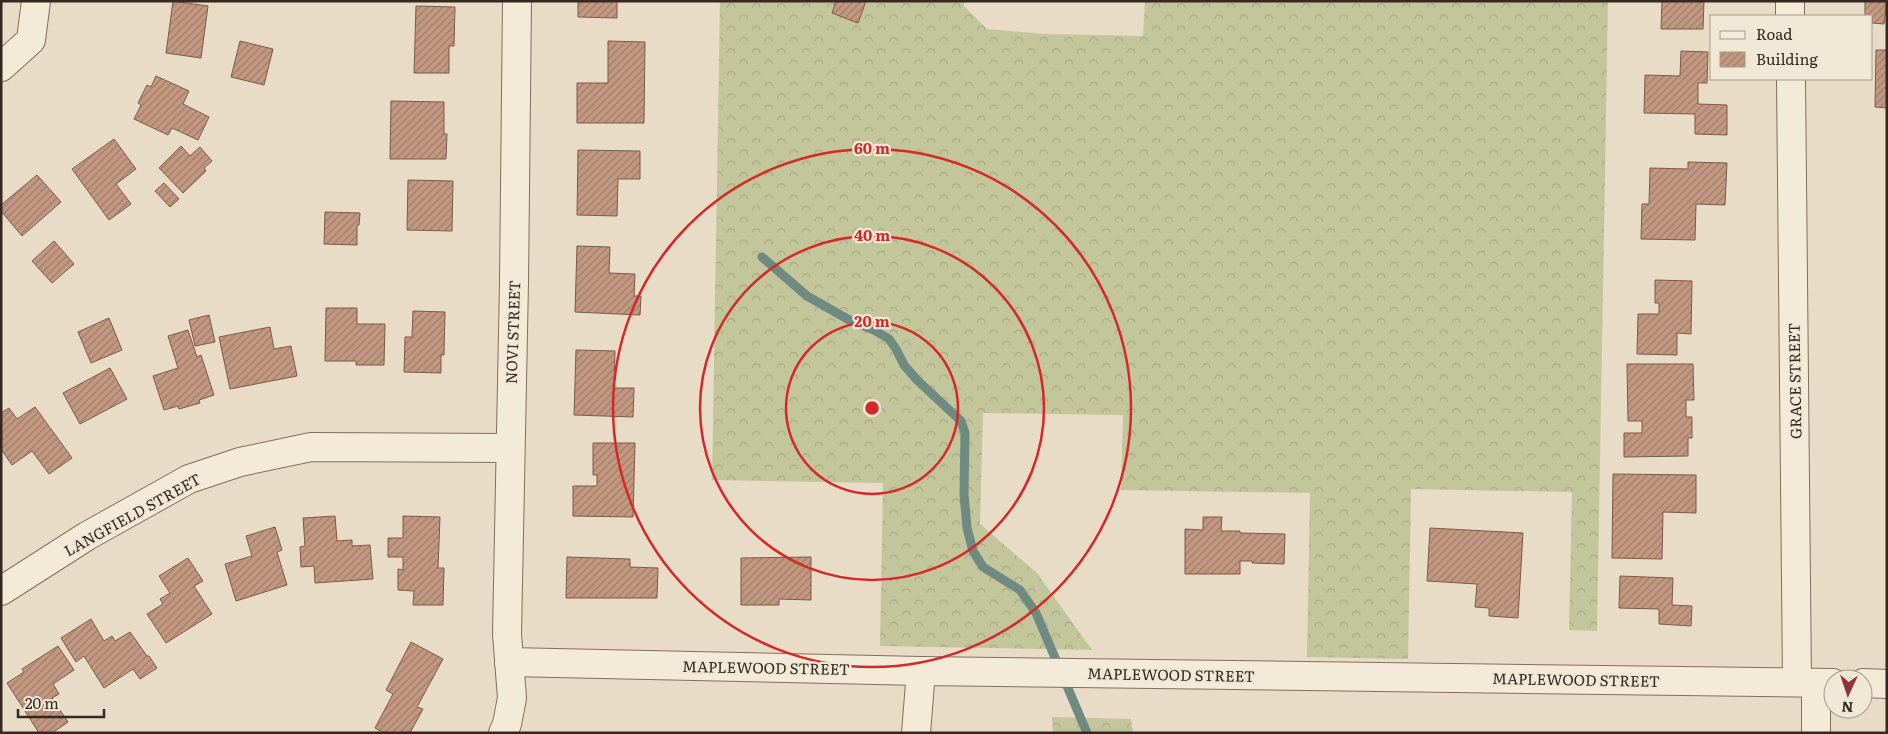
<svg xmlns="http://www.w3.org/2000/svg" width="1888" height="734" font-family="Literata,serif">
	<style>
		.forest { fill: url(#forest-crowns) }
		.lines { fill: none; stroke-linecap: round; stroke-linejoin: round }
		.stream { stroke: #6f8a81; stroke-width: 9 }
		.building { fill: url(#building-hatch); stroke: #7e5947 }
		.minor-casing { stroke: #816f5e; stroke-width: 30 }
		.minor { stroke: #f4ead8; stroke-width: 28 }
		.ring { fill: none; stroke: #d62828; stroke-width: 2.5 }
		.labels { text-anchor: middle; dominant-baseline: central; stroke-width: 4.5; stroke-linejoin: round; paint-order: stroke }
		.street-label { font-size: 15px; fill: #342820; stroke: #f1e7d5 }
		.centre { fill: #d62828; stroke: #f1e7d5; stroke-width: 2.5 }
		.ring-label { font-size: 15px; text-anchor: middle; font-weight: bold; fill: #d62828; stroke: #f1e7d5; stroke-width: 4.5; stroke-linejoin: round; paint-order: stroke }
	</style>
	<defs>
		<pattern id="forest-crowns" width="20" height="18" patternUnits="userSpaceOnUse" patternTransform="scale(1.25)"><rect width="20" height="18" fill="#c3c59b"/><path d="M2 6a3 3 0 1 1 6 0M12 15a3 3 0 1 1 6 0" fill="none" stroke="#a8a985"/></pattern>
		<pattern id="building-hatch" width="6" height="6" patternUnits="userSpaceOnUse" patternTransform="scale(1.25)"><rect width="6" height="6" fill="#c29881"/><path d="M-1 1l2-2M0 6l6-6M5 7l2-2" fill="none" stroke="#9e7c69"/></pattern>
	</defs>
	<rect width="100%" height="100%" fill="#e8dcc6"/>
	<g class="forest">
		<polygon points="720,1 964,1 964,6 987,29 1046,34 1143,36 1145,1 1608,1 1597,631 1569,630 1572,492 1411,489 1408,659 1307,657 1310,493 1121,490 1123,415 983,413 980,524 1037,573 1092,650 880,646 883,483 712,480"/>
		<polygon points="1052,717 1131,719 1133,733 1053,733"/>
	</g>
	<g class="lines">
		<polyline class="stream" points="762,257 807,296 851,321 874,330 889,339 896,349 904,365 917,380 961,421 965,433 964,495 967,528 973,551 983,567 1020,590 1036,613 1087,733"/>
	</g>
	<g class="building">
		<polygon points="173,1 208,6 201,58 166,53"/>
		<polygon points="578,1 617,1 617,18 578,17"/>
		<polygon points="836,1 866,1 858,23 832,13"/>
		<polygon points="1662,1 1704,1 1703,29 1661,29"/>
		<polygon points="1865,1 1887,1 1884,24 1872,23 1872,16 1865,16"/>
		<polygon points="416,6 455,7 454,46 449,46 449,73 414,73"/>
		<polygon points="240,41 273,49 264,85 231,77"/>
		<polygon points="608,41 645,42 644,123 577,123 577,83 608,83"/>
		<polygon points="1876,50 1887,50 1887,108 1875,107"/>
		<polygon points="1681,51 1708,52 1707,83 1698,83 1698,104 1727,105 1727,135 1695,134 1695,114 1644,113 1645,75 1680,76"/>
		<polygon points="156,76 189,91 183,104 209,117 198,140 172,128 168,135 134,119 141,105 138,103 147,85 151,87"/>
		<polygon points="391,101 444,102 444,134 447,134 446,159 390,159"/>
		<polygon points="114,139 136,169 116,184 131,204 109,220 72,169"/>
		<polygon points="181,146 190,156 200,147 212,161 204,168 206,171 183,193 159,168"/>
		<polygon points="578,150 640,151 640,179 618,179 617,216 577,215"/>
		<polygon points="1688,162 1727,163 1725,205 1696,204 1695,240 1641,239 1642,204 1649,204 1650,168 1688,169"/>
		<polygon points="37,175 61,202 22,236 1,211 1,205"/>
		<polygon points="408,180 453,181 452,231 407,230"/>
		<polygon points="164,183 179,199 170,207 155,191"/>
		<polygon points="325,212 360,213 359,225 357,225 357,245 324,244"/>
		<polygon points="54,241 74,264 52,283 32,261"/>
		<polygon points="577,246 610,247 609,273 635,274 634,296 641,296 640,315 575,312"/>
		<polygon points="1655,280 1692,281 1691,334 1677,333 1677,355 1637,354 1638,314 1659,314 1659,303 1655,303"/>
		<polygon points="326,308 357,308 357,324 385,324 384,365 356,365 356,361 325,361"/>
		<polygon points="413,311 445,312 444,355 441,355 441,373 404,372 405,337 412,337"/>
		<polygon points="209,315 215,342 195,346 189,320"/>
		<polygon points="109,318 122,350 91,363 78,332"/>
		<polygon points="270,327 274,349 291,346 297,376 230,389 219,337"/>
		<polygon points="188,330 197,357 201,355 214,395 199,400 200,403 179,409 178,406 164,410 153,376 178,368 168,336"/>
		<polygon points="576,350 615,351 614,388 634,388 633,417 574,415"/>
		<polygon points="1627,364 1693,364 1694,400 1686,400 1686,417 1692,417 1692,438 1688,438 1688,456 1624,457 1624,433 1642,433 1642,421 1628,421"/>
		<polygon points="110,368 127,399 80,424 63,393"/>
		<polygon points="35,407 72,458 49,474 32,451 12,465 1,449 1,413 9,408 17,419"/>
		<polygon points="593,443 635,443 633,517 573,516 573,486 597,486 597,475 593,475"/>
		<polygon points="1613,474 1696,475 1696,513 1663,512 1662,559 1612,558"/>
		<polygon points="335,516 337,541 352,540 352,546 370,545 373,579 315,583 314,566 301,567 300,547 305,546 303,518"/>
		<polygon points="403,516 440,517 438,568 444,568 443,605 413,605 414,591 398,590 398,569 403,570 403,557 388,557 388,538 403,538"/>
		<polygon points="1203,517 1222,517 1221,531 1240,531 1240,533 1285,534 1284,564 1252,563 1252,561 1240,561 1240,574 1185,574 1185,529 1203,530"/>
		<polygon points="275,527 282,550 277,552 287,585 236,601 225,564 252,556 246,536"/>
		<polygon points="1430,528 1523,533 1518,618 1489,616 1489,608 1475,607 1477,584 1427,581"/>
		<polygon points="567,557 630,559 630,567 658,568 657,598 566,598"/>
		<polygon points="811,557 811,600 779,599 779,605 741,605 741,558"/>
		<polygon points="188,558 203,581 194,586 212,614 166,643 147,614 163,604 160,599 170,593 159,576"/>
		<polygon points="1620,576 1673,578 1672,605 1692,606 1691,626 1659,624 1659,609 1619,608"/>
		<polygon points="91,619 104,641 112,636 115,641 130,632 147,656 149,656 157,668 140,679 133,669 104,688 84,656 76,662 61,638"/>
		<polygon points="411,642 443,659 417,707 423,709 410,733 384,733 375,728 393,694 386,690"/>
		<polygon points="58,646 74,670 53,684 59,694 52,698 68,722 52,733 39,733 7,683 24,672 22,669"/>
	</g>
	<g class="lines">
		<defs>
			<g id="minor">
				<polyline points="1790,16 1790,1"/>
				<polyline points="1,67 31,40 36,1"/>
				<polyline points="1791,79 1797,682"/>
				<polyline points="1,591 87,536 189,479 240,462 311,447 509,448"/>
				<polyline points="509,662 921,671 1833,683"/>
				<polyline points="1863,683 1887,684"/>
				<polyline points="503,733 507,724 512,698 507,634 514,282 517,1"/>
				<polyline points="916,733 921,671"/>
				<polyline points="1816,733 1816,683"/>
			</g>
		</defs>
		<use href="#minor" class="minor-casing"/>
		<use href="#minor" class="minor"/>
	</g>
	<g class="ring">
		<circle cx="872" cy="408" r="86"/>
		<circle cx="872" cy="408" r="172"/>
		<circle cx="872" cy="408" r="259"/>
	</g>
	<g class="labels">
		<g class="street-label">
			<text transform="translate(512 332) rotate(-88)">NOVI STREET</text>
			<text transform="translate(1794 381) rotate(-91)">GRACE STREET</text>
			<text transform="translate(132 514) rotate(-29)">LANGFIELD STREET</text>
			<text transform="translate(766 667) rotate(1)">MAPLEWOOD STREET</text>
			<text transform="translate(1171 674) rotate(1)">MAPLEWOOD STREET</text>
			<text transform="translate(1576 679) rotate(1)">MAPLEWOOD STREET</text>
		</g>
	</g>
	<circle cx="872" cy="408" r="8" class="centre"/>
	<g class="ring-label">
		<text x="872" y="154">60 m</text>
		<text x="872" y="241">40 m</text>
		<text x="872" y="327">20 m</text>
	</g>
	<rect width="1888" height="734" fill="none" stroke="#342820" stroke-width="5"/>
	<rect x="1710" y="15" width="162" height="65" fill="#f1e7d5" stroke="#a59b8d"/>
	<rect x="1720" y="31" width="25" height="8" fill="#f4ead8" stroke="#a59b8d"/>
	<text x="1756" y="40" font-size="15" fill="#342820">Road</text>
	<rect x="1720" y="52" width="25" height="15" fill="url(#building-hatch)" stroke="#a59b8d"/>
	<text x="1756" y="65" font-size="15" fill="#342820">Building</text>
	<g transform="translate(1848 694) rotate(183)"><circle r="24" fill="#f1e7d5" stroke="#a59b8d"/>
	<path d="M0-4L9 19L0 12L-9 19Z" fill="#89363b"/>
	<text y="-8" font-size="14" font-weight="bold" text-anchor="middle" fill="#342820">N</text>
	</g>
	<path d="M18 709v8h86v-8" fill="none" stroke="#342820" stroke-width="2.5"/>
	<text x="25" y="709" font-size="15" fill="#342820" stroke="#f1e7d5" stroke-width="4" paint-order="stroke">20 m</text>
</svg>
